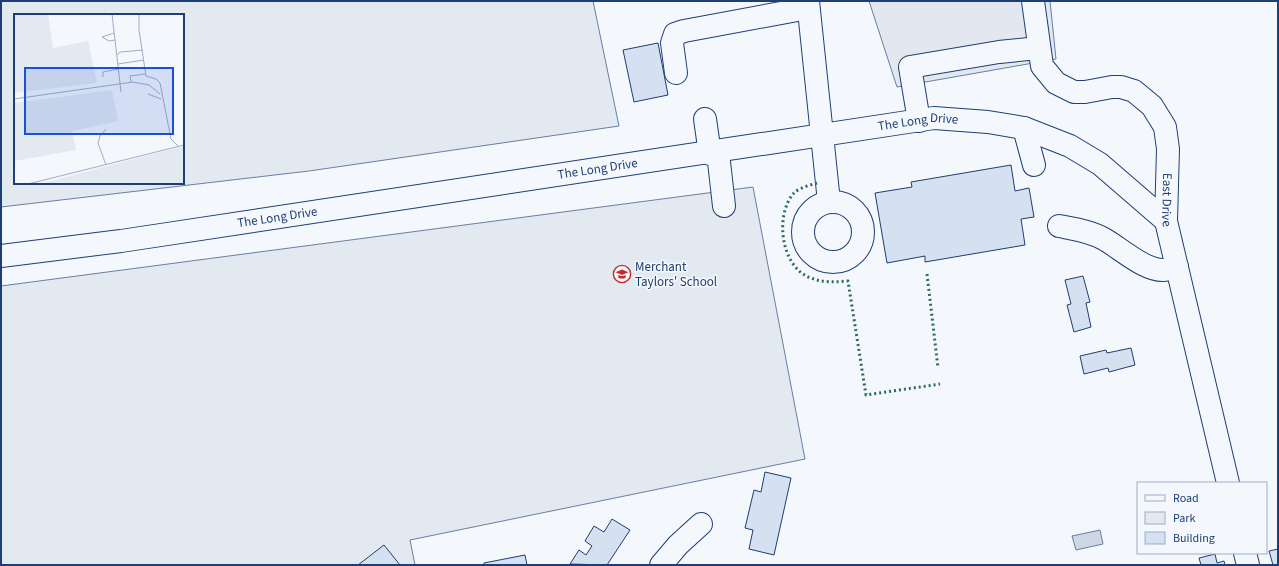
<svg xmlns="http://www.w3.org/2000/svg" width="1279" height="566" font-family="'Source Sans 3',sans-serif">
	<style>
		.green { fill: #e3e9f0; stroke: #687fa3; fill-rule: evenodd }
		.parking { fill: #e3e8f0; stroke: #687fa3 }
		.water { fill: #cfd7e4; stroke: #687fa3 }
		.building { fill: #d5e0f0; stroke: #1d3f73 }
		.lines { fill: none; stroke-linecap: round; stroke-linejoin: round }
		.minor-casing { stroke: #1d3f73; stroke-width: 24 }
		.minor { stroke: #f4f7fb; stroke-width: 22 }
		.hedge { stroke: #2c6c60; stroke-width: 3; stroke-dasharray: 2 3; stroke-linecap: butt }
		.labels { text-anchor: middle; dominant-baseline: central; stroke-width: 3; stroke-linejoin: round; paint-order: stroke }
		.street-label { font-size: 13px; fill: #1d3f73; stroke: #f4f7fb }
		.poi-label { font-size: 13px; fill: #1d3f73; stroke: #f4f7fb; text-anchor: start }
		.inset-road { fill: none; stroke: #9eadc5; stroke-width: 1 }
		.view { fill: #1d4ed8; fill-opacity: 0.15; stroke: #1d4ed8; stroke-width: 2 }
		.inset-edge { fill: none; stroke: #1d3f73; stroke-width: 2 }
	</style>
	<rect width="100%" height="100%" fill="#f4f7fb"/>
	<g class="green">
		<path d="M1 1H593L619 126 309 171 1 207ZM15 15H183V183H15Z"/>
		<polygon points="753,187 805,459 410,540 415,565 1,565 1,286"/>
	</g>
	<polygon class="parking" points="869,1 1050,1 1056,59 897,87"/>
	<polygon class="water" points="1100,530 1103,544 1076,550 1072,536"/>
	<g class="building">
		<polygon points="658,43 668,95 634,102 623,50"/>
		<polygon points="1011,165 1015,191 1029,188 1034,217 1021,219 1025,245 925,262 925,256 887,263 875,193 912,187 911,182"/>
		<polygon points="1083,276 1090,302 1086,303 1091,327 1074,332 1067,305 1071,304 1065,280"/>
		<polygon points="1131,348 1135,365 1109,372 1108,368 1084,374 1080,356 1106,350 1107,353"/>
		<polygon points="765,472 791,478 774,555 749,549 753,530 745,528 754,490 761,492"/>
		<polygon points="612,519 630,530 607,565 570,564 579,550 586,555 592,546 585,541 594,526 604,532"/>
		<polygon points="384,545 400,565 358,565"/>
		<polygon points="1278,549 1278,565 1273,565 1269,551"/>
		<polygon points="1215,554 1217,563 1224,561 1225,565 1201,565 1199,558"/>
		<polygon points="525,555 527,565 484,565 484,563"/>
	</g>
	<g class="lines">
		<defs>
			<g id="minor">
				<polyline points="808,1 829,202"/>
				<path id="s1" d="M1033 1 1042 66 1056 83 1074 92H1085L1112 87H1121L1134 91 1152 106 1165 127 1168 149 1166 221 1228 483"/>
				<polyline points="676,73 672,43 675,34 684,31 808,8"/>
				<polyline points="705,119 710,154"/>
				<polyline points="919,121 910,67 999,52 1039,48"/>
				<polyline points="1024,128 1034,165"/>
				<polyline points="718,153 724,206"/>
				<circle cx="833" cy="232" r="30"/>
				<path d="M1059 226C1074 229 1090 231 1104 239 1120 248 1145 271 1164 270 1168 270 1173 268 1177 267"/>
				<path id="s2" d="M1 256 121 241 934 118 988 122 1024 128 1070 146 1100 164 1166 221"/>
				<polyline points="1245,553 1248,565"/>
				<polyline points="661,565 678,545 701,524"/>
			</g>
		</defs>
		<use href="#minor" class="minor-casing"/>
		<use href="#minor" class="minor"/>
		<g class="hedge">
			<path d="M817 183C810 185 799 188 794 193 774 215 781 268 811 278 823 283 835 282 848 281L866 395 940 384"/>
			<polyline points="927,274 938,368"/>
		</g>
	</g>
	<defs>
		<symbol id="school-ring" viewBox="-11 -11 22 22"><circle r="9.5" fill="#f4f7fb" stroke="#c62828" stroke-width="1.5"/><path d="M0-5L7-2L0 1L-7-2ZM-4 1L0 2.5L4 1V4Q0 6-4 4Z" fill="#c62828"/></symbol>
	</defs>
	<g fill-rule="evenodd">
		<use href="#school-ring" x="612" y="264" width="20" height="20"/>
	</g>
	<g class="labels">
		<g class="street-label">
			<text stroke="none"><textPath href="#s2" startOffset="927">The Long Drive</textPath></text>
			<text stroke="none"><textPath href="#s2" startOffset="603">The Long Drive</textPath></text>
			<text stroke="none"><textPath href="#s1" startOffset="290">East Drive</textPath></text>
			<text stroke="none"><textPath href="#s2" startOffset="279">The Long Drive</textPath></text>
		</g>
		<g class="poi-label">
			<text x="635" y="267">Merchant<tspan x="635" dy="15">Taylors' School</tspan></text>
		</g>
	</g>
	<g transform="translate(14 14)">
		<rect width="170" height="170" fill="#f4f7fb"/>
		<path d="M0 0H34L39 34 74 27 83 69 0 79ZM98 76 104 107 58 117 62 136 0 147V89ZM170 132V170H25Z" fill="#e3e9f0"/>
		<path class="inset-road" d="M98 0 107 78M125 0V16L132 62 142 65 146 69 157 125 164 132M100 19 88 23 95 27 101 26M103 41 106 38 129 36M104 50 130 46M89 63V58L105 55M117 68 116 62 131 60M134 80 147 85M0 85 119 68 135 71 146 80M92 151 84 129 86 122 92 115M14 170 170 131"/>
		<path class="view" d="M11 54H159V120H11Z"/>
		<rect width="170" height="170" class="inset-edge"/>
	</g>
	<rect width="1279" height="566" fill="none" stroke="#1d3f73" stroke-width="4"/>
	<rect x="1137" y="482" width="130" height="72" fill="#f4f7fb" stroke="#9eadc5"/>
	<rect x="1145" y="495" width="20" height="6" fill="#f4f7fb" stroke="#9eadc5"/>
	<text x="1173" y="502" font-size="12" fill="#1d3f73">Road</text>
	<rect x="1145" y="512" width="20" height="12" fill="#e3e9f0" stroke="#9eadc5"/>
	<text x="1173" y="522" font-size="12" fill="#1d3f73">Park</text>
	<rect x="1145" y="532" width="20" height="12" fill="#d5e0f0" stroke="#9eadc5"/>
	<text x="1173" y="542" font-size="12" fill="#1d3f73">Building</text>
</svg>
